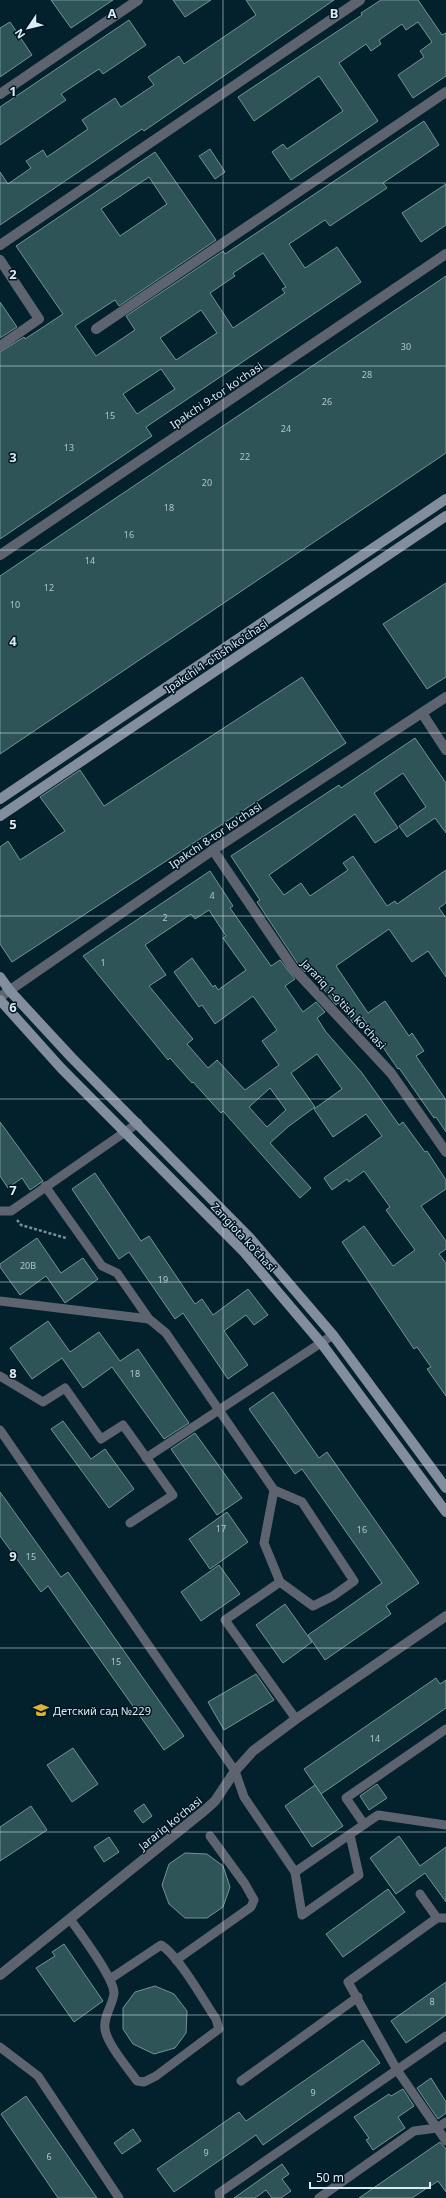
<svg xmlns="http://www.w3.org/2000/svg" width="446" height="2198" font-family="'Noto Sans',sans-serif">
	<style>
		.building { fill: #2f5457; stroke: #6f9598; fill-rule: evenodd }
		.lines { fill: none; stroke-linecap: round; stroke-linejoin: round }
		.path { stroke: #798e99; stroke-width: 2.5; stroke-dasharray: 3 2; stroke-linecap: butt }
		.service { stroke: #5d646f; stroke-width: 9 }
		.minor { stroke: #5d646f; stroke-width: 10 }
		.tertiary { stroke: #5d646f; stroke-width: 10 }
		.secondary { stroke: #828d9e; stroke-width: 10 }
		.grid { fill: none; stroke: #dbebf4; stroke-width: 1; stroke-opacity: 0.55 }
		.labels { text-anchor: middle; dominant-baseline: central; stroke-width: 3; stroke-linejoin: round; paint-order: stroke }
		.number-label { font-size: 9px; fill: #b0c5cd }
		.street-label { font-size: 11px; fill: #dbebf4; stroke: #001723 }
		.poi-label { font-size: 11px; fill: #dbebf4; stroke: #001723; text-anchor: start }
		.grid-label { font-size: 13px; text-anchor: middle; font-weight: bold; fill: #dbebf4; stroke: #001723; stroke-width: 3; stroke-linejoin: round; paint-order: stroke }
	</style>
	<rect width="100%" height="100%" fill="#03202d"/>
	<g class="building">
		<polygon points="51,0 113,0 71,28"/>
		<polygon points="173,0 211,0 185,17"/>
		<polygon points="246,0 334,0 144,131 142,129 0,225 0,172 8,184 31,168 26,161 43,150 47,157 88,129 82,120 115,98 121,107 154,85 148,77 179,56 184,64 256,15"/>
		<polygon points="381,0 418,0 442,35 446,33 446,76 413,98 398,75 424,57 420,51 432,42 418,22 406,30 402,24 379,40 381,44 371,51 366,44 339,63 378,121 291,180 272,152 283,144 287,149 343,111 319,76 254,121 238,97 362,15 361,13"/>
		<polygon points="129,20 146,45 103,74 99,69 61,94 66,100 0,145 0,107"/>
		<polygon points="10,22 32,55 0,77 0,28"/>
		<path d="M424 121 439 145 383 183 387 188 330 226 325 220 289 244 305 268 337 247 361 282 146 427 152 436 0 539V352L24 337 25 339 63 314 16 246 155 152 216 240 119 306 115 300 75 326 96 356 135 330 126 316 223 251 225 254ZM149 177 167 204 120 236 101 209ZM263 253 286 287 282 289 285 293 233 328 210 293 235 276 233 273ZM201 310 217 333 176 360 160 338ZM161 369 175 389 137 414 123 394Z"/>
		<polygon points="210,149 225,172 215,179 199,156"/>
		<polygon points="446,184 446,225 421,242 402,213"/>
		<polygon points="446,276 446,453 0,754 0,576"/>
		<polygon points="0,302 17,327 0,338"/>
		<polygon points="446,583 446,677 427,689 383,624"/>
		<polygon points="302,677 346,743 12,962 0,944 0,847 8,841 20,860 65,831 40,797 80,770 104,806"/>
		<polygon points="415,738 446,783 446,833 435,818 407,837 399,826 426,807 403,773 374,793 398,828 375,843 355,814 269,875 284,895 301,883 310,896 348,870 343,863 353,856 387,906 395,901 397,904 446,870 446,903 439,908 446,918 446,977 428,951 412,962 389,929 336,966 368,1013 385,1001 409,1036 412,1033 424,1051 416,1056 446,1100 446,1132 436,1117 434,1118 399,1068 398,1069 362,1017 353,1023 338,1003 336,1005 327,994 310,968 305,972 298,964 257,902 260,900 231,856 339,785 341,788"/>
		<path d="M210 871 233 906 230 908 271 966 280 960 295 979 285 986 303 1012 316 1002 325 1012 317 1018 326 1032 362 1073 399 1125 403 1122 425 1152 427 1151 446 1180V1189L421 1206 446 1241V1249L439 1254 446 1263V1396L427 1369 431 1367 417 1347 414 1349 342 1242 364 1226 393 1266 415 1250 386 1210 390 1207 364 1171 349 1182 347 1179 332 1190 324 1178 382 1136 366 1114 333 1137 314 1109 342 1089 317 1054 291 1073 315 1107 289 1126 270 1143 311 1188 300 1198 223 1111 221 1113 193 1082 192 1083 170 1058 168 1060 83 956ZM209 910 226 936 223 938 246 970 218 990 215 985 213 987 192 958 174 972 199 1007 202 1005 215 1024 253 996 277 1030 262 1041 279 1065 245 1090 217 1060 208 1068 187 1044 193 1039 149 986 166 975 145 945 191 914 195 919ZM270 1088 286 1110 267 1127 249 1107Z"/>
		<polygon points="0,1122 43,1181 30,1190 22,1178 8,1188 0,1176"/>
		<polygon points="95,1173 141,1241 149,1236 195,1304 202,1299 213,1315 248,1289 268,1315 254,1325 246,1315 224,1331 248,1365 228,1379 183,1313 175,1319 129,1252 119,1259 72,1189"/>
		<polygon points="37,1238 61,1273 83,1258 98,1279 65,1303 46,1276 20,1295 0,1267 0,1264"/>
		<polygon points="48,1321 70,1352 99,1332 120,1361 138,1349 189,1423 164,1439 112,1367 83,1388 62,1358 32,1379 10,1348"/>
		<polygon points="273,1392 319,1458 327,1452 419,1583 386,1606 391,1614 325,1660 308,1635 382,1583 302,1469 295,1474 249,1409"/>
		<polygon points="63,1421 91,1459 105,1449 134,1489 109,1508 51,1429"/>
		<polygon points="195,1433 242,1498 217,1515 171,1449"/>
		<polygon points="0,1492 61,1577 68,1572 184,1736 164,1750 48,1586 41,1592 0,1536"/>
		<polygon points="227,1512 248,1542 210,1569 189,1539"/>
		<polygon points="219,1565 240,1594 201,1621 181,1592"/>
		<polygon points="285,1604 312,1642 283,1663 256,1625"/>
		<polygon points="256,1674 274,1700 224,1730 208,1702"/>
		<polygon points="436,1678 440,1684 446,1680 446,1708 321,1794 304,1769"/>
		<polygon points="73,1748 98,1784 72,1802 47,1765"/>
		<polygon points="377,1784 387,1798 369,1810 360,1796"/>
		<polygon points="315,1785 343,1826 312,1847 285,1806"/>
		<polygon points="144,1804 152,1816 143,1823 134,1811"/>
		<polygon points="31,1806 47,1830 0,1861 0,1827"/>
		<polygon points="399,1836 420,1866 446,1847 446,1902 425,1873 396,1894 370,1858"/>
		<polygon points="109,1837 119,1852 104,1862 94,1847"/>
		<polygon points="185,1853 207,1854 223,1866 230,1887 223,1907 207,1918 185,1918 169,1904 162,1885 169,1864"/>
		<polygon points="388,1889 405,1912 343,1957 326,1934"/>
		<polygon points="64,1944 103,2001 74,2022 36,1968 55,1956 52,1952"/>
		<polygon points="446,1982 446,2015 406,2043 391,2021"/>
		<polygon points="155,1986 174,1994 187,2011 186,2033 175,2048 154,2054 133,2044 123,2029 123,2008 135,1992"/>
		<polygon points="363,2040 380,2063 263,2145 256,2135 174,2192 157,2169 239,2112 246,2121"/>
		<polygon points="431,2078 446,2102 446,2113 438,2119 417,2088"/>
		<polygon points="403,2089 414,2106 398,2117 405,2128 373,2150 366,2140 369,2138 354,2117 389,2094 391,2096"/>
		<polygon points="26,2096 97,2198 58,2198 1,2114"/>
		<polygon points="133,2129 141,2141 122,2154 114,2143"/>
		<polygon points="440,2142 446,2149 446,2192 438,2181 412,2198 359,2198"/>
		<polygon points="282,2164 289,2174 282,2179 291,2191 281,2198 272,2198 266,2190 255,2198 234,2198"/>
	</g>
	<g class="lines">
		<polyline class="path" points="17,1220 21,1225 66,1238"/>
		<g class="service">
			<polyline points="45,1186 102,1266 117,1273 149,1319 166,1333 274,1490 302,1502 354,1581 333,1596 313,1606 280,1582 264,1543 274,1490"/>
			<polyline points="0,1211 11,1211 138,1123"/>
			<polyline points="0,1301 149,1319"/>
			<polyline points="0,1376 43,1402 65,1388 101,1439 123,1425 173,1495 130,1523"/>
			<polyline points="0,1430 235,1771 244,1797 295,1872 302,1915 359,1875 350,1835"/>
			<polyline points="146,1458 333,1335"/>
			<polyline points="280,1582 225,1620 296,1719"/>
			<polyline points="364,1824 346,1798 446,1729"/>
			<polyline points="295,1872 378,1815 446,1825"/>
			<polyline points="420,1894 437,1918"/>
			<polyline points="446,1918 437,1918 348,1982 397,2070 446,2141"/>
			<path d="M70 1919C80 1933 114 1978 114 1993 113 2005 103 2016 105 2029 107 2044 128 2068 137 2081L144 2082 156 2076 219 2029 216 2019C204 2001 178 1955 161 1945L110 1979"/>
			<polyline points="176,1960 251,1907 254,1900 245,1884 210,1836"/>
			<polyline points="0,2047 38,2076 119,2198"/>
			<polyline points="241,2081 358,1997"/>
			<polyline points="220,2198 219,2193 446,2036"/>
			<polyline points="319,2198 414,2131 437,2128 446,2122"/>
		</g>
		<g class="minor">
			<polyline points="0,94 138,0"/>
			<polyline points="0,245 360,0"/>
			<polyline points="0,260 39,319 0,346"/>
			<polyline points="96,329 446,92"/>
			<polyline points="0,555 446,254"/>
			<polyline points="422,713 446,750"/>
			<polyline points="213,850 293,968 391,1073 446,1152"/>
			<polyline points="0,997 213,850 446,697"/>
		</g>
		<polyline class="tertiary" points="0,1975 205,1810 215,1801 235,1771 253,1751 296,1719 446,1616"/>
		<g class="secondary">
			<polyline points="0,799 446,499"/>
			<polyline points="0,816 446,516"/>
			<polyline points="0,977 10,991 72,1058 250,1238 333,1335 446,1488"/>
			<polyline points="0,1000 61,1068 244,1252 322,1344 446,1512"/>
		</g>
	</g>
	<path class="grid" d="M223 0V2198M0 183H446M0 366H446M0 550H446M0 733H446M0 916H446M0 1099H446M0 1282H446M0 1465H446M0 1648H446M0 1832H446M0 2015H446"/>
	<defs>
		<symbol id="school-bare" viewBox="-9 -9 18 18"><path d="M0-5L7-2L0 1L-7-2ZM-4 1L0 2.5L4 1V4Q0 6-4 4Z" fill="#ddb133" stroke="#001723" stroke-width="2.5" paint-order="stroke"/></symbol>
	</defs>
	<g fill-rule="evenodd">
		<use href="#school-bare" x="30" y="1699" width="22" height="22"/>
	</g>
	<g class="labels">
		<g class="number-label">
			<text x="406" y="346">30</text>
			<text x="367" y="374">28</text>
			<text x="327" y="401">26</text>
			<text x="110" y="415">15</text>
			<text x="286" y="428">24</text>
			<text x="69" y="447">13</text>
			<text x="245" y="456">22</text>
			<text x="207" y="482">20</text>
			<text x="169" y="507">18</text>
			<text x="129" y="534">16</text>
			<text x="90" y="560">14</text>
			<text x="49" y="587">12</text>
			<text x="15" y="604">10</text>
			<text x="212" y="895">4</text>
			<text x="165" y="917">2</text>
			<text x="103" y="962">1</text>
			<text x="28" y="1265">20В</text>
			<text x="163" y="1279">19</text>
			<text x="135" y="1373">18</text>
			<text x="221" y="1528">17</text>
			<text x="362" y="1529">16</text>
			<text x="31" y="1556">15</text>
			<text x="116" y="1661">15</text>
			<text x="375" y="1738">14</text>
			<text x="432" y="2001">8</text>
			<text x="313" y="2092">9</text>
			<text x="206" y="2152">9</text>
			<text x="49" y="2156">6</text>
		</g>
		<g class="street-label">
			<text transform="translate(216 395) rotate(-34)">Ipakchi 9-tor ko'chasi</text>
			<text transform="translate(216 656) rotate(-34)">Ipakchi 1-o'tish ko'chasi</text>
			<text transform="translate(215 835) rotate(-34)">Ipakchi 8-tor ko'chasi</text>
			<text transform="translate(344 1004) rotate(47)">Jarariq 1-o'tish ko'chasi</text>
			<text transform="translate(244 1237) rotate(47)">Zangiota ko'chasi</text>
			<text transform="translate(170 1823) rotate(-39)">Jarariq ko'chasi</text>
		</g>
		<g class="poi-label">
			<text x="53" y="1710">Детский сад №229</text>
		</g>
	</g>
	<g class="grid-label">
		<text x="112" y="18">A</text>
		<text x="334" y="18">B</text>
		<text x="13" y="96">1</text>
		<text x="13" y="279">2</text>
		<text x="13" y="462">3</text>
		<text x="13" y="646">4</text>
		<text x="13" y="829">5</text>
		<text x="13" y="1012">6</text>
		<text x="13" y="1195">7</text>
		<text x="13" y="1378">8</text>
		<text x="13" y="1561">9</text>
	</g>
	<g transform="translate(28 28) rotate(235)" stroke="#001723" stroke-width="3" paint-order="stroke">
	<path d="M0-3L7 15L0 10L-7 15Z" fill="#dbebf4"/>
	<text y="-6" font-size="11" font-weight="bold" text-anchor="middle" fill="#dbebf4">N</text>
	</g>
	<path d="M310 2182v6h120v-6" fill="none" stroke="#dbebf4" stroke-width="2"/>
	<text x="316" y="2182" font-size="12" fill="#dbebf4" stroke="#001723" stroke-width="3" paint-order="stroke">50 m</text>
</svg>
